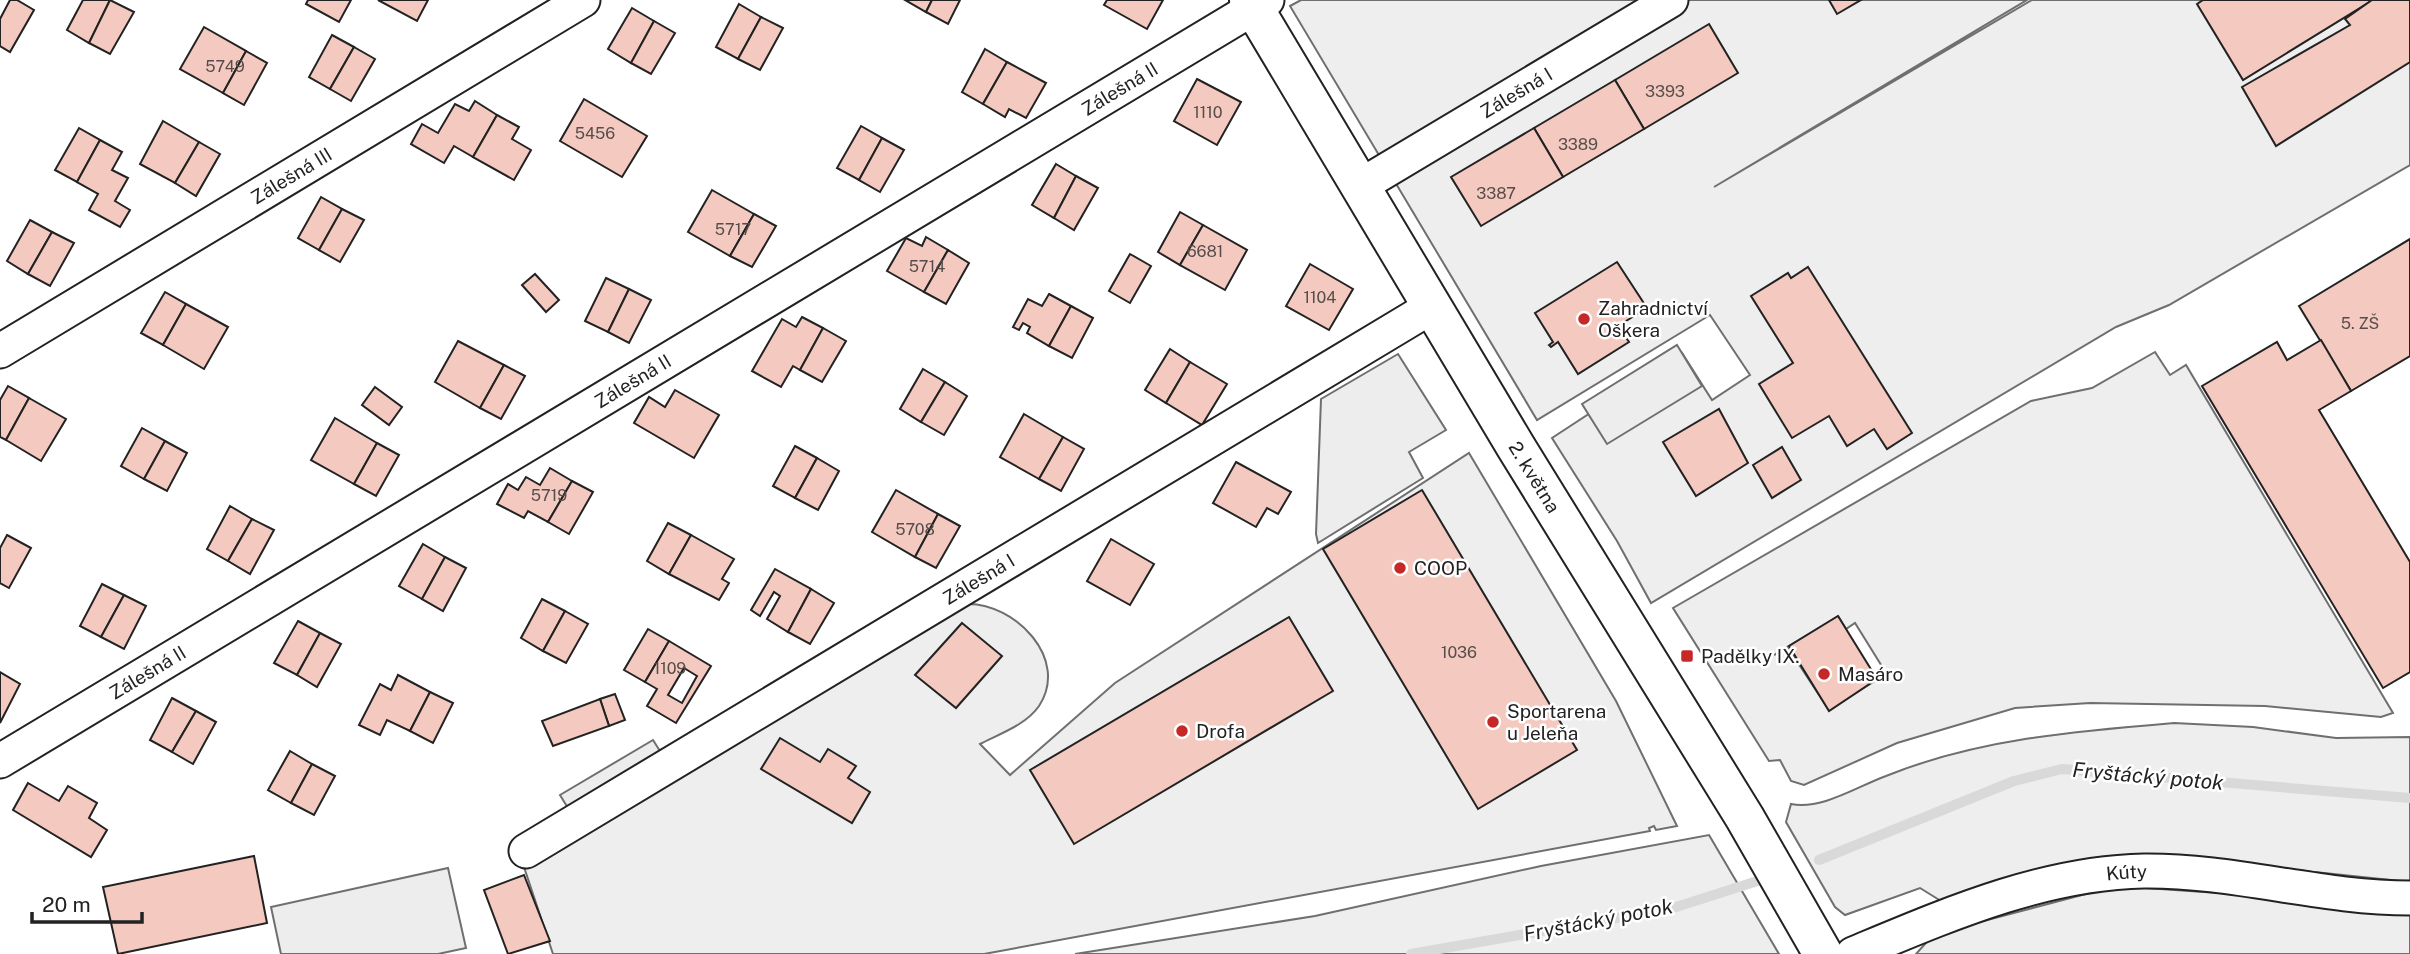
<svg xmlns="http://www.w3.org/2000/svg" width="2410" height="954" font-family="'Public Sans',sans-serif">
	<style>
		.green { fill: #eee; stroke: #6f6f6f; stroke-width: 2; fill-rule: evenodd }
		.parking { fill: #ededed; stroke: #6f6f6f; stroke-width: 2 }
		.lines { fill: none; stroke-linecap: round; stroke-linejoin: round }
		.stream { stroke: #d9d9d9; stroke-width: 10 }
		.building { fill: #f3c9c0; stroke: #222; stroke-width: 2; fill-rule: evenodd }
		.minor-casing { stroke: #222; stroke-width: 37 }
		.tertiary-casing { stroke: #222; stroke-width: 42 }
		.minor { stroke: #fff; stroke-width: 33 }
		.tertiary { stroke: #fff; stroke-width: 38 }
		.poi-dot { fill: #c62828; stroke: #fff; stroke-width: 2.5 }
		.labels { text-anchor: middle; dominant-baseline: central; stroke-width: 5; stroke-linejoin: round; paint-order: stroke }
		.number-label { font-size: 16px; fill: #564c4a }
		.street-label { font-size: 19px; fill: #222; stroke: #fff }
		.poi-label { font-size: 19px; fill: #222; stroke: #fff; text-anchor: start }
		.water-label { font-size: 21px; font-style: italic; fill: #222; stroke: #fff }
	</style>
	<rect width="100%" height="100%" fill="#fff"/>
	<g class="green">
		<polygon points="1301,0 2027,0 1714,187 2032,0 2410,0 2410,165 2169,305 2116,327 1651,603 1617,541 1552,438 1682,353 1712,400 1750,375 1710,315 1537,420 1290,6"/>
		<path d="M2155 352 2170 375 2186 365 2393 713 2381 717 2265 706 2090 703 2015 708 1897 743 1804 785 1791 781 1780 760 1769 761 1673 608 2031 401 2092 388ZM1838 616 1846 629 1855 623 1883 668 1874 675 1876 680 1829 710 1788 648 1774 655Z"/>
		<path d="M1469 453 1616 701 1677 826 1656 830 1654 826 1649 828 1650 831 984 954H553L523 864 967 604C1015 603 1070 659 1039 706 1026 725 999 734 980 744L1010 775 1115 683Z"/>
		<path d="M2174 723 2253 727 2336 738 2410 737V882L2238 864 1941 901 1920 888 1845 915 1835 907 1786 822 1791 804C1822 810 1856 787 1886 776 1977 739 2077 731 2174 723Z"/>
		<polygon points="1709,835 1779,954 1075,954 1315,916 1541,866"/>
		<polygon points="2116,886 2410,906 2410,954 1916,954 1934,934"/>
	</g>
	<g class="parking">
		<polygon points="1677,345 1702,386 1607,444 1582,404"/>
		<polygon points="1398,354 1446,430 1409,452 1423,478 1318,543 1316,534 1321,399"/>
		<polygon points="653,740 672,770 579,826 560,795"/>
		<polygon points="448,868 466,948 438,954 281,954 271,907"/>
	</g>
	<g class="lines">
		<g class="stream">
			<polyline points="1819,860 2014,781 2062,769 2410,798"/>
			<polyline points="1411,954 1673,908 1770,877"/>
		</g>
	</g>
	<g class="building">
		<polygon points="10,0 17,0 34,10 10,52 0,46 0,19"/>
		<polygon points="83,0 110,0 89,43 67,30"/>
		<polygon points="110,0 134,12 110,54 89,43"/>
		<polygon points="308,0 351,0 339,22 306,4"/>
		<polygon points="378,0 428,0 417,21"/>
		<polygon points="905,0 932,0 926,12"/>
		<polygon points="932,0 960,0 948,24 926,12"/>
		<polygon points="1107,0 1163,0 1147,29 1104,5"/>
		<polygon points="1829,0 1861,0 1837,14"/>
		<polygon points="2203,0 2373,0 2243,80 2197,4"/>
		<polygon points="2372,0 2410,0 2410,62 2276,146 2242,87 2350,25 2345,19"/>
		<polygon points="739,4 761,17 738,59 716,47"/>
		<polygon points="632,8 654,21 631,63 608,49"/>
		<polygon points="761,17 783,28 760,70 738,59"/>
		<polygon points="654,21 675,33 651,74 631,63"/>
		<polygon points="1709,24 1738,73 1644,129 1615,80"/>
		<polygon points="204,27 246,51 223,93 180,69"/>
		<polygon points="332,35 354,47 330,89 309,77"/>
		<polygon points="354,47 375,59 351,101 330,89"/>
		<polygon points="985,49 1007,62 983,104 962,92"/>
		<polygon points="246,51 267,63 244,105 223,93"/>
		<polygon points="1007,62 1046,83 1026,118 1009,109 1005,117 983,104"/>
		<polygon points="1197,79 1241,102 1217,145 1174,121"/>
		<polygon points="1615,80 1644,129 1563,177 1534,128"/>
		<polygon points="584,99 647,136 622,177 560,141"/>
		<polygon points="475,101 497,115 473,157 454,146 444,163 411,144 422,124 438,133 455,104 469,111"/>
		<polygon points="497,115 519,127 512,139 531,150 514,180 473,157"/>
		<polygon points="163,121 199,142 175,183 140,164"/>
		<polygon points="861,126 882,138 859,180 837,168"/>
		<polygon points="79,128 100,140 77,182 55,170"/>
		<polygon points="1534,128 1563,177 1481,226 1451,177"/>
		<polygon points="882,138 904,150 880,192 859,180"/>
		<polygon points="100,140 122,152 112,170 128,178 115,201 130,210 120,227 89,210 98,194 77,182"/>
		<polygon points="199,142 220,154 196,196 175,183"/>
		<polygon points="1056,164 1076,176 1054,218 1032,205"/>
		<polygon points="1076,176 1098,188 1074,230 1054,218"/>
		<polygon points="712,190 754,214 730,256 688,232"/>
		<polygon points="321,197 342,209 319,250 298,238"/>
		<polygon points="342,209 364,220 340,262 319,250"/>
		<polygon points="1180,212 1203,225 1180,265 1158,252"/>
		<polygon points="754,214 776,226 752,267 730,256"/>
		<polygon points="30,220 52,232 28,274 7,261"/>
		<polygon points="1203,225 1247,250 1225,290 1180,265"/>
		<polygon points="52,232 74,243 50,286 28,274"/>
		<polygon points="926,237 948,250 924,292 887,271 906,238 922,246"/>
		<polygon points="2410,239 2410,356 2351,391 2299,306"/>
		<polygon points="948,250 969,263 946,304 924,292"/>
		<polygon points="1130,254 1151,266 1130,303 1109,291"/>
		<polygon points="1617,262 1647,308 1618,326 1629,342 1578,374 1558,342 1551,347 1549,345 1553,342 1535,313"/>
		<polygon points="1310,264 1353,289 1329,330 1286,306"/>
		<polygon points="1808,267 1912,433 1887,449 1874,429 1847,446 1829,416 1792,438 1759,384 1793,363 1751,296 1788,273 1791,278"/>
		<polygon points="535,274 559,300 546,312 522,285"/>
		<polygon points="606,278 629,289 608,332 585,321"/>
		<polygon points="629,289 651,300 629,343 608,332"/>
		<polygon points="165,292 186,304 163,345 141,333"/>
		<polygon points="1049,294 1071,306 1049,346 1027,333 1030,327 1023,323 1019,330 1013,327 1028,299 1042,306"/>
		<polygon points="186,304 228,327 204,369 163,345"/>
		<polygon points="1071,306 1093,318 1072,358 1049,346"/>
		<polygon points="802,317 823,328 800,370 793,366 781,387 752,371 782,319 796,327"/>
		<polygon points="823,328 846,341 822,382 800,370"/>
		<polygon points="2321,340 2351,391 2319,410 2410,562 2410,672 2383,688 2202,386 2277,342 2287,360"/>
		<polygon points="458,341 504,365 480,408 435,382"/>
		<polygon points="1170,349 1190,362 1166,403 1145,390"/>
		<polygon points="1190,362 1227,384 1202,425 1166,403"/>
		<polygon points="504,365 525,376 501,419 480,408"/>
		<polygon points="923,369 945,382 921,422 900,409"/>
		<polygon points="945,382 967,396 944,435 921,422"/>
		<polygon points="8,386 29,398 6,440 0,437 0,400"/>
		<polygon points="375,387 402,407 389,425 362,405"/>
		<polygon points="675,390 719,415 694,458 634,423 649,397 665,407"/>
		<polygon points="29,398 66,419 41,461 6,440"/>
		<polygon points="1719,409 1748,463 1696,496 1663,442"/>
		<polygon points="1024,414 1063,437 1039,479 1000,457"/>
		<polygon points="335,418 377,443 354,484 311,460"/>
		<polygon points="142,428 165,441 144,479 121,466"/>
		<polygon points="1063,437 1084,449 1061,491 1039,479"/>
		<polygon points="165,441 187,453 167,491 144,479"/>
		<polygon points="377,443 399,455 376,496 354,484"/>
		<polygon points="795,446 817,458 795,498 773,486"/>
		<polygon points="1782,447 1801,480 1772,498 1753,465"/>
		<polygon points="817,458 839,471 818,510 795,498"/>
		<polygon points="1236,462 1291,492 1278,514 1267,508 1256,527 1213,503"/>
		<polygon points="550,468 572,481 548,522 528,511 524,518 497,504 508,484 518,490 526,477 540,485"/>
		<polygon points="572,481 593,492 569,534 548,522"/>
		<polygon points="896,490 938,514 915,557 872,532"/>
		<polygon points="1422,490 1577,750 1478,809 1323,549"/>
		<polygon points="230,506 252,519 228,561 207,549"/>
		<polygon points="938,514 960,526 936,568 915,557"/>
		<polygon points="252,519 274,530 250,574 228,561"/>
		<polygon points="668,523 691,535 669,574 647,561"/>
		<polygon points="7,535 31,548 9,588 0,583 0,548"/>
		<polygon points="691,535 734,559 722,579 729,583 719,600 669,574"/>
		<polygon points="1111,539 1154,564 1130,605 1087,581"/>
		<polygon points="423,544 445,557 422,599 399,586"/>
		<polygon points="445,557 466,568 443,611 422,599"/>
		<polygon points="775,569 811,589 788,632 767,619 780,596 774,592 760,616 751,610"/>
		<polygon points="102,584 124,595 101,637 80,626"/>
		<polygon points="811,589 834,603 810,644 788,632"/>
		<polygon points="124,595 146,606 124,649 101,637"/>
		<polygon points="542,599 565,611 543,651 521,638"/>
		<polygon points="565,611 588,624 566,663 543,651"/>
		<polygon points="1838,616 1877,679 1829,711 1789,646"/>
		<polygon points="1289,617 1333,691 1074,844 1030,770"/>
		<polygon points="298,621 320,633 297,675 274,663"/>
		<polygon points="962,623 1002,656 956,708 915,675"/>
		<polygon points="648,629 669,641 645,682 624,670"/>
		<polygon points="320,633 341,644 317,687 297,675"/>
		<path d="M669 641 711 666 676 723 647 706 657 689 645 682ZM684 668 697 676 682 703 668 695Z"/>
		<polygon points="0,672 20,684 0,723"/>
		<polygon points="398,675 430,692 410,731 387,720 380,735 359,725 380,684 391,690"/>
		<polygon points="430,692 453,703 433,743 410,731"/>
		<polygon points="615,694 625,720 609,726 600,699"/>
		<polygon points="172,698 196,711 172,752 150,740"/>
		<polygon points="600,699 609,726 553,746 542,721"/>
		<polygon points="196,711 216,722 193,764 172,752"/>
		<polygon points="780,738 820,762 828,749 856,766 848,778 870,792 852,823 761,769"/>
		<polygon points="290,751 312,764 291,803 268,790"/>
		<polygon points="312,764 335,776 314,815 291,803"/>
		<polygon points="28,783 59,801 68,786 97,803 89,818 107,830 91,857 13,810"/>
		<polygon points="254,856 267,923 118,954 103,887"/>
		<polygon points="524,875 550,941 508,954 484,890"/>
	</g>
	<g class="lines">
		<defs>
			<g id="minor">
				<path id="s1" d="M1360 186 1671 0"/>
				<path id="s2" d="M0 351 583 0"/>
				<path id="s3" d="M0 761 1267 0"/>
				<path id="s4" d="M526 851 1433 306"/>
				<path id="s5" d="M1853 954C1947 915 2042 873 2144 871 2233 870 2321 898 2410 898"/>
			</g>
			<g id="tertiary">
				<path id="s6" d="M1249 0 1516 447 1745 818 1823 954"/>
			</g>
		</defs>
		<use href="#minor" class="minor-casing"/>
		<use href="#tertiary" class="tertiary-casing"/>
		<use href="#minor" class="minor"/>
		<use href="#tertiary" class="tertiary"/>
	</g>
	<g class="poi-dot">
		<circle cx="1584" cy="319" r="7"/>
		<circle cx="1400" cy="568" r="7"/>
		<rect x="1680" y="649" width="14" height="14" rx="3.5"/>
		<circle cx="1824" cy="674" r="7"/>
		<circle cx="1493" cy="722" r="7"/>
		<circle cx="1182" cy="731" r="7"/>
	</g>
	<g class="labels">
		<g class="number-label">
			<text x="225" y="66">5749</text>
			<text x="1665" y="91">3393</text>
			<text x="1208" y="112">1110</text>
			<text x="595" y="133">5456</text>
			<text x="1578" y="144">3389</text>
			<text x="1496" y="193">3387</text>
			<text x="733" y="229">5717</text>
			<text x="1205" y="251">6681</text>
			<text x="927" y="266">5714</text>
			<text x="1320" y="297">1104</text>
			<text x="2360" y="323">5. ZŠ</text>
			<text x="549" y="495">5719</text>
			<text x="915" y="529">5708</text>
			<text x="1459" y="652">1036</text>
			<text x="670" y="668">1109</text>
		</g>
		<g class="street-label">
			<text stroke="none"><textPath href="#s3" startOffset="1306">Zálešná II</textPath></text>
			<text stroke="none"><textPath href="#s1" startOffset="182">Zálešná I</textPath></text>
			<text stroke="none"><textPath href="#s2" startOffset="340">Zálešná III</textPath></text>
			<text stroke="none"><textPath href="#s3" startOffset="738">Zálešná II</textPath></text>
			<text stroke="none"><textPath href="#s6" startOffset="556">2. května</textPath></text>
			<text stroke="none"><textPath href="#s4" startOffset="528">Zálešná I</textPath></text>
			<text stroke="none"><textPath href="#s3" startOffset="172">Zálešná II</textPath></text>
			<text stroke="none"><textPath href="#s5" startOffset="287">Kúty</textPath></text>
		</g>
		<g class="poi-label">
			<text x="1598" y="308">Zahradnictví<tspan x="1598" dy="22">Oškera</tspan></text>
			<text x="1414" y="568">COOP</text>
			<text x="1701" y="656">Padělky IX.</text>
			<text x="1838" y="674">Masáro</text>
			<text x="1507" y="711">Sportarena<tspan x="1507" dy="22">u Jeleňa</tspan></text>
			<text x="1196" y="731">Drofa</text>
		</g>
		<g class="water-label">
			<text transform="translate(2148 776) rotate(5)">Fryštácký potok</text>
			<text transform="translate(1598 920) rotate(-11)">Fryštácký potok</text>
		</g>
	</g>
	<path d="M32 912v10h110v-10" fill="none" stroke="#222222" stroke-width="3.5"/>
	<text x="42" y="912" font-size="21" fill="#222222" stroke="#ffffff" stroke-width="5" paint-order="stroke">20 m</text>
</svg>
